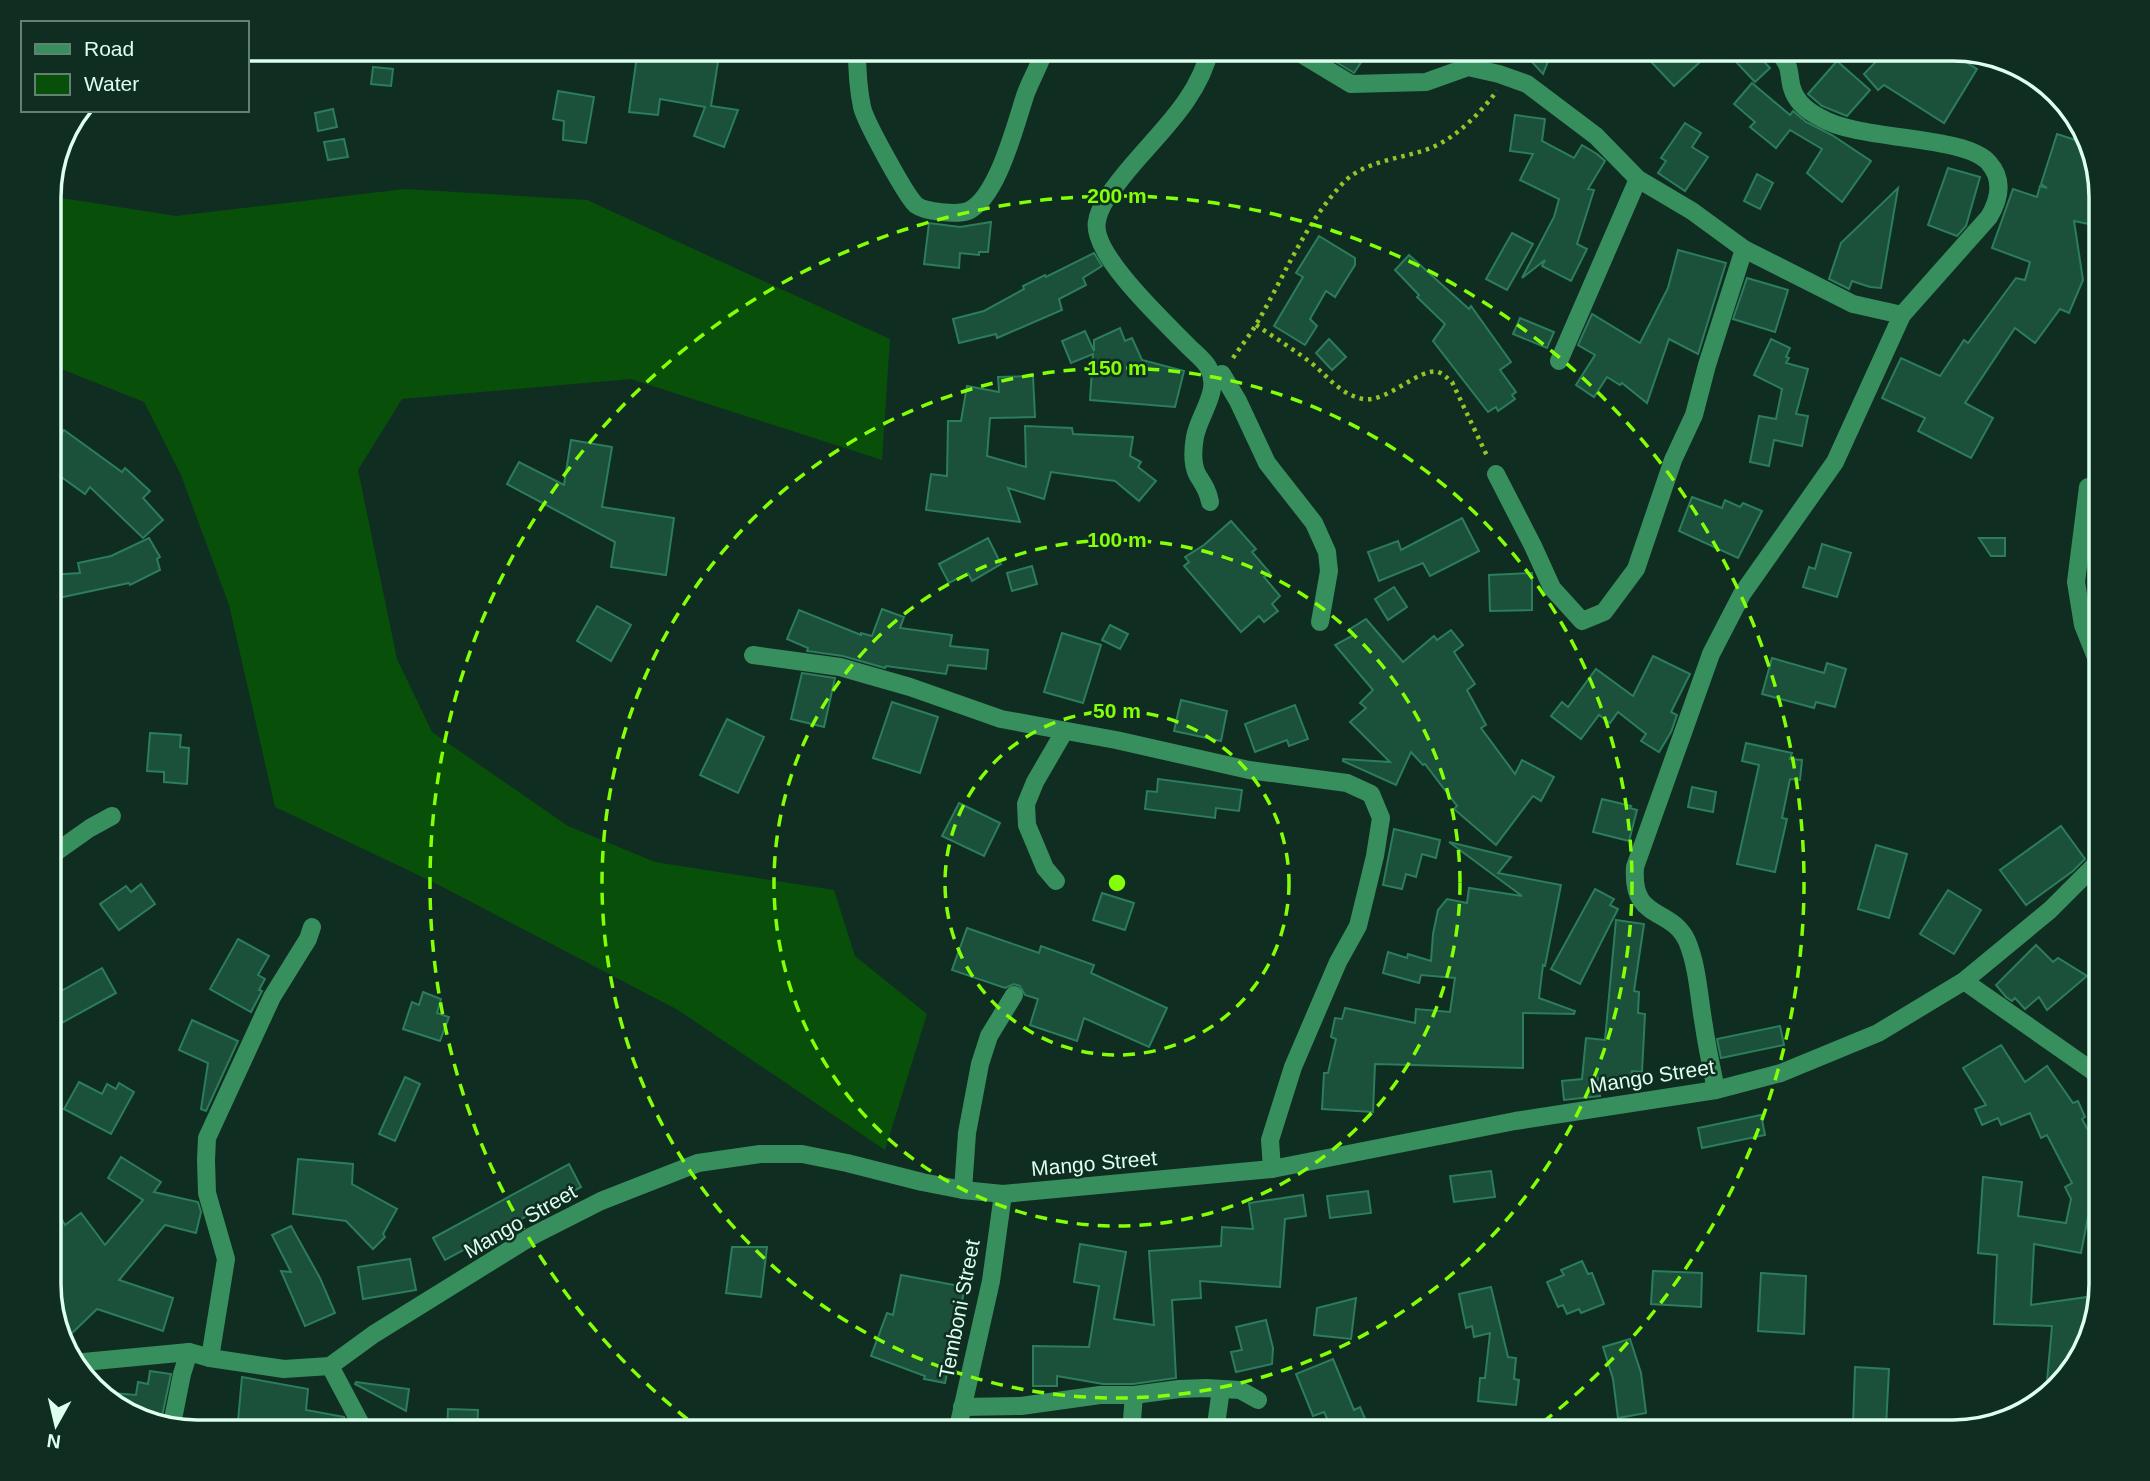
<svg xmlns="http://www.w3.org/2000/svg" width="2150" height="1481" font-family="Helvetica,sans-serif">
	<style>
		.water { fill: #084f0a }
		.building { fill: #1b503b; stroke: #2c7d5c; stroke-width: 2 }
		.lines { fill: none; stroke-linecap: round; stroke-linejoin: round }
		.path { stroke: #91c629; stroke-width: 4.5; stroke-dasharray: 3.5 5; stroke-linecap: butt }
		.minor { stroke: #388f5e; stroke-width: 18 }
		.ring { fill: none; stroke: #83ff08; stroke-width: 3.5; stroke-dasharray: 12 9 }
		.labels { text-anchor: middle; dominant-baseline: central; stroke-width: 5; stroke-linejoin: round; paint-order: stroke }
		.street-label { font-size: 21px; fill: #dcffee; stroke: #102d21 }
		.rim { fill: none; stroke: #dcffee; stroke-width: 3.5 }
		.centre { fill: #83ff08; stroke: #102d21; stroke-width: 3.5 }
		.ring-label { font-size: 21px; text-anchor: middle; font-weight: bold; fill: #83ff08; stroke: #102d21; stroke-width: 5; stroke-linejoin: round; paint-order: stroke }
	</style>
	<rect width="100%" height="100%" fill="#102d21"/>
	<polygon class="water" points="405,189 587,200 890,339 882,460 631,379 402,399 358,470 397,659 432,732 568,826 655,862 834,890 855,956 927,1014 885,1150 678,1010 435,883 275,807 229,605 181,475 144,402 49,364 49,196 176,216"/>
	<g class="building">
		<polygon points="638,49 657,49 657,52 718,62 711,106 738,110 724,147 694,136 705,107 660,99 658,115 629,112"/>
		<polygon points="1315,49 1370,49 1354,73"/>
		<polygon points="1520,49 1553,49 1543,74"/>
		<polygon points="1639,49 1714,49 1674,86"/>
		<polygon points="1724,49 1752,49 1770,68 1755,82"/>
		<polygon points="1888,49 1944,49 1977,69 1944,123 1884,85 1878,90 1864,74"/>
		<polygon points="1837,61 1870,90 1847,116 1822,106 1808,94"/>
		<polygon points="373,67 393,69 391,86 371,84"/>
		<polygon points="1752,83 1790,115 1793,111 1806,122 1832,135 1871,161 1842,202 1807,173 1822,149 1790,130 1776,148 1750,127 1755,122 1734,104"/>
		<polygon points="558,91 594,97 586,143 563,140 564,121 553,119"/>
		<polygon points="333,109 337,127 318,131 315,113"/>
		<polygon points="1515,115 1545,119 1542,141 1574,158 1582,145 1597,154 1605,161 1588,189 1594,190 1577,244 1587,249 1571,281 1542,266 1545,260 1522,278 1554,217 1559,199 1520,180 1533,154 1510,151"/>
		<polygon points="1685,123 1701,133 1692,147 1708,157 1685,191 1658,173 1666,161 1661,158"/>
		<polygon points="2057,134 2088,144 2101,196 2094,225 2074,221 2083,280 2069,313 2060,309 2035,343 2015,328 1965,403 1993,418 1971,458 1918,431 1925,418 1882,398 1901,358 1940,376 1964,340 1968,343 2016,278 2025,280 2030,262 1992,248 2013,189 2037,197 2040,186 2047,188 2041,184"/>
		<polygon points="344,139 348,157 328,160 324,142"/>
		<polygon points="1948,168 1980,177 1966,226 1957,236 1928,225"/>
		<polygon points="1757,174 1773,183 1760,209 1744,201"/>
		<polygon points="1898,188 1881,288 1870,287 1852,281 1849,289 1829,279 1841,243"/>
		<polygon points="991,222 988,252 979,252 979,255 960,253 959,268 924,264 929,223 960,227"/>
		<polygon points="1512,233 1533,244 1507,290 1486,279"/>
		<polygon points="1319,236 1355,258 1355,265 1335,297 1326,291 1310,319 1317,326 1305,345 1274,326 1303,277 1296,273"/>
		<polygon points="1678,250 1726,263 1698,354 1669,339 1647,403 1622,383 1620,385 1607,377 1594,397 1576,385 1595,355 1578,345 1592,314 1640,343 1668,288"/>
		<polygon points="1094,253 1102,266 1083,278 1086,285 1059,299 1062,310 997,338 996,334 959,343 953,319 984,311 1024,289 1023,286 1045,275 1046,277"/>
		<polygon points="1409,255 1469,309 1471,306 1511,362 1500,370 1516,392 1512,395 1515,399 1498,411 1496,407 1488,412 1433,341 1445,324 1417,297 1419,295 1395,270"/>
		<polygon points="1747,278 1788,290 1775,332 1733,319"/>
		<polygon points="1520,318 1554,332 1547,348 1513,334"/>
		<polygon points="1120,328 1125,341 1132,338 1142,360 1184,371 1175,407 1090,400 1093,354 1071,363 1062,341 1085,331 1094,351 1094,340"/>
		<polygon points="1329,339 1346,357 1332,370 1316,353"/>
		<polygon points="1771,339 1790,348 1786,357 1789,358 1786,363 1808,369 1796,414 1808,416 1802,446 1774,440 1769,466 1750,462 1759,416 1776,419 1782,389 1754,375"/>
		<polygon points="1033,376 1035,417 990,418 987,456 1026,467 1025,426 1072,428 1073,434 1133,437 1130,456 1141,462 1138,467 1156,481 1139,501 1115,481 1051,472 1044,499 1008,488 1020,522 926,510 931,474 947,476 948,421 961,421 967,386 999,392 998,377"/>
		<polygon points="64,430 122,472 125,468 150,491 143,498 163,520 143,538 90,487 85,494 49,468 49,451"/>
		<polygon points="571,440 612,447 602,507 674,518 666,575 611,567 615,542 507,484 519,462 564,485"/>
		<polygon points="1692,497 1722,508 1725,500 1740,507 1743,503 1762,511 1738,558 1679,531"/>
		<polygon points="1462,518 1479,551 1430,576 1423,563 1379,581 1368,552 1398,541 1401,550"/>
		<polygon points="1231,521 1256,549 1252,552 1270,573 1264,577 1280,596 1272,604 1278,611 1264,622 1259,616 1241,632 1184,566 1189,562 1185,557 1204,545"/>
		<polygon points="149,538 160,557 157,559 160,570 130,585 129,583 49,600 49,575 80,573 78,563 111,556"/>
		<polygon points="988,538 1001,564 972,581 968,573 949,583 939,564"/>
		<polygon points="1979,538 2005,538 2005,556 1991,556"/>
		<polygon points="1822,544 1851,553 1837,597 1803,587 1809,567 1815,569"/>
		<polygon points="1032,566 1037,584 1012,591 1007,573"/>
		<polygon points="1532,573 1532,610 1490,611 1489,575"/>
		<polygon points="1394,587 1407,607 1388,620 1375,599"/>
		<polygon points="597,606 631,625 611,661 577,641"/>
		<polygon points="882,609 904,617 900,628 952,635 950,646 988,650 986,669 948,665 946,674 886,666 885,668 843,656 807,651 808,648 787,639 799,610 861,635 861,633 872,636"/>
		<polygon points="1366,619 1403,662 1434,636 1437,640 1451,630 1463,645 1454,652 1475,684 1467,690 1486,725 1481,728 1515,774 1522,760 1554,777 1541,801 1533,796 1496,845 1454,809 1457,806 1425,764 1423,765 1411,752 1396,785 1343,761 1343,759 1390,762 1350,722 1366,708 1360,703 1373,690 1335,645 1354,635 1350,629"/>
		<polygon points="1110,625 1128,634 1120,649 1102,640"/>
		<polygon points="1062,633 1101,645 1083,703 1044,692"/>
		<polygon points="1653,656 1690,674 1671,712 1677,715 1671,732 1659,752 1641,741 1646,734 1618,712 1610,723 1599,715 1581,739 1551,716 1562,702 1568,707 1596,669 1633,696"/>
		<polygon points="1772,658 1824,673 1827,663 1846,669 1835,707 1816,702 1814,708 1762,694"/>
		<polygon points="802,673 835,678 824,727 791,719"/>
		<polygon points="1181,700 1227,711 1221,741 1174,731"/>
		<polygon points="892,702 938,717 920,773 873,758"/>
		<polygon points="1295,705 1308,739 1289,746 1287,740 1255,752 1245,724"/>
		<polygon points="727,719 764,737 738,793 700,775"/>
		<polygon points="150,733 181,735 180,747 189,748 187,784 164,782 164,772 147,771"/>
		<polygon points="1746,743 1792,753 1790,759 1802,760 1800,780 1790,779 1782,818 1787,819 1775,872 1737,864 1759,765 1742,761"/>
		<polygon points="1158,779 1242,790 1239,811 1216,808 1215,818 1145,809 1147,791 1157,792"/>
		<polygon points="1692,787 1716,792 1713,812 1688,807"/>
		<polygon points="1602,799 1631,806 1630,808 1637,810 1629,841 1593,832"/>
		<polygon points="959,803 1000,823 984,856 942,836"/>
		<polygon points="2061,826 2085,859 2073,871 2026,905 2000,870"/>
		<polygon points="1394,829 1440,840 1436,858 1422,854 1416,877 1406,874 1402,889 1383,885"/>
		<polygon points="1449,842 1511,857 1498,873 1561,885 1545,966 1543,965 1539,998 1575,1011 1574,1014 1523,1013 1523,1068 1375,1064 1373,1112 1322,1109 1324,1073 1328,1073 1336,1039 1331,1037 1335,1018 1342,1019 1345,1008 1415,1023 1416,1009 1450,1012 1455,978 1421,975 1419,983 1383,973 1388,952 1407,958 1408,954 1431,961 1433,934 1438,910 1447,899 1467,903 1469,888 1522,896"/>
		<polygon points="1876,845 1907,854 1889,918 1858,909"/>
		<polygon points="141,884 155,904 119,930 100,904 126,886 131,892"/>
		<polygon points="1595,889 1614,899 1610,905 1618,909 1580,984 1551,969"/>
		<polygon points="1948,890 1981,910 1954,954 1920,934"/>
		<polygon points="1102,893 1134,903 1125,930 1093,920"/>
		<polygon points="1616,920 1644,924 1634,991 1639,992 1638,1013 1645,1014 1642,1072 1632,1071 1631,1081 1598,1078 1600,1096 1564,1100 1562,1081 1582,1079 1586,1038 1605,1040"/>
		<polygon points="967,928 1039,953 1041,946 1094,965 1091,973 1167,1008 1149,1047 1084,1018 1077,1041 1030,1025 1038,999 1025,995 1020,986 1014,984 1005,988 952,970"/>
		<polygon points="238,939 269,956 258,975 265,979 259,990 262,991 251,1012 210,989"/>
		<polygon points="2036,945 2053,962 2058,958 2087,976 2047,1010 2039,997 2025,1009 2015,998 2012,1001 2006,997 1996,985"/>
		<polygon points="102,968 116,993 49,1030 49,998"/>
		<polygon points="423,992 441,999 437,1013 449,1017 440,1041 403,1029 412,1002 419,1005"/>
		<polygon points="192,1020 238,1041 206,1111 201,1109 208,1063 179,1050"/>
		<polygon points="1780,1026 1784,1045 1721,1058 1717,1039"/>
		<polygon points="2001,1045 2025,1082 2047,1066 2073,1103 2078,1101 2085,1117 2082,1119 2101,1154 2101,1202 2090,1207 2081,1253 2034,1244 2031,1305 2087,1297 2090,1320 2076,1367 2067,1374 2047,1381 2052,1326 1994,1324 1997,1255 1978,1253 1983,1177 2022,1182 2018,1216 2066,1223 2071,1199 2065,1187 2072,1183 2047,1135 2041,1138 2030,1113 2001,1125 1998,1118 1982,1125 1975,1109 1986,1105 1963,1068"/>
		<polygon points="405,1077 420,1084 395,1141 379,1134"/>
		<polygon points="79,1082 102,1094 107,1084 116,1089 119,1083 134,1092 111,1134 64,1109"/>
		<polygon points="1761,1115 1765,1135 1702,1148 1698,1128"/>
		<polygon points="121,1157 161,1182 154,1192 198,1202 201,1212 196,1233 165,1225 119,1280 173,1298 163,1331 97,1309 64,1341 49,1293 49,1197 65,1225 81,1213 105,1245 143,1200 108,1178"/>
		<polygon points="298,1159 353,1164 352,1184 397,1209 383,1234 385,1237 373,1249 346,1221 293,1214"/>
		<polygon points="569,1164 581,1187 445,1260 433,1238"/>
		<polygon points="1491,1171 1495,1197 1454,1202 1450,1176"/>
		<polygon points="1368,1191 1371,1213 1330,1218 1327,1196"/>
		<polygon points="1303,1195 1306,1216 1285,1219 1280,1287 1200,1281 1201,1298 1172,1300 1176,1378 1133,1384 1103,1384 1057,1376 1057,1386 1033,1386 1033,1346 1089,1347 1099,1286 1074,1282 1080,1244 1126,1252 1114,1319 1154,1325 1149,1251 1221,1246 1222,1227 1253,1229 1249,1203"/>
		<polygon points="291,1226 320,1278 335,1313 305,1326 281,1271 291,1272 272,1235"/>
		<polygon points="732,1247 767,1247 761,1297 726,1293"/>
		<polygon points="410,1259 416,1290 363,1299 358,1267"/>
		<polygon points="1582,1261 1588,1274 1592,1273 1604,1304 1581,1313 1579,1309 1567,1314 1563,1305 1558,1307 1547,1282 1564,1275 1561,1270"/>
		<polygon points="1653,1271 1702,1273 1701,1307 1651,1304"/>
		<polygon points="1761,1273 1806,1276 1804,1334 1758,1331"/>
		<polygon points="901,1275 965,1287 945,1383 924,1379 925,1376 871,1356 887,1313 893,1315"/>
		<polygon points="1491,1287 1508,1357 1516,1358 1514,1379 1519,1380 1516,1405 1478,1401 1480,1378 1485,1378 1490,1333 1474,1337 1472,1326 1466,1328 1459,1294"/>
		<polygon points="1356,1298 1351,1339 1314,1335 1317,1308"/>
		<polygon points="1266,1320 1273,1348 1272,1364 1236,1372 1231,1352 1242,1350 1236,1327"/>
		<polygon points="1630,1339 1641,1373 1646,1413 1618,1418 1613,1379 1603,1347"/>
		<polygon points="1333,1359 1354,1410 1360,1407 1371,1432 1333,1432 1324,1412 1313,1416 1296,1374"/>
		<polygon points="1855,1367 1889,1369 1886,1427 1853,1425"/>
		<polygon points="150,1371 171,1374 161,1421 114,1407 100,1392 136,1395 138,1382 148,1384"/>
		<polygon points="242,1377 308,1389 306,1410 344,1417 352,1432 237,1432"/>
		<polygon points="356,1382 409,1389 406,1411 355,1384"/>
		<polygon points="448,1409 478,1410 477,1432 447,1432"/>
	</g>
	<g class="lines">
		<g class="path">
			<path d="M1256 325C1274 337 1293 349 1310 362 1328 376 1339 394 1363 399 1387 403 1420 367 1438 372 1444 374 1447 378 1452 382L1488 458"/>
			<path d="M1233 358C1241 346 1250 335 1257 323 1285 275 1305 223 1344 182 1367 159 1405 159 1433 147 1458 136 1480 113 1497 91"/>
		</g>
		<g class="minor">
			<path d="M857 49C857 69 858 88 862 107 865 121 906 196 916 205 925 212 957 215 968 211 998 198 1016 122 1026 93 1032 78 1040 64 1045 49"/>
			<polyline points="1293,49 1351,84 1426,82 1468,67 1499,74 1527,84 1596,136 1638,179 1692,211 1744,249 1853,304 1902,315"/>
			<polyline points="1559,361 1638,179"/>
			<polyline points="1222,374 1238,401 1267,463 1314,523 1327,552 1329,571 1320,622"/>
			<polyline points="1496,474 1533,546 1552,588 1582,621 1604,612 1636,569 1673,460 1694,415 1707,365 1744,249"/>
			<polyline points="2088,487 2076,582 2083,625 2101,670"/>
			<path d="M1210 502C1208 490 1203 484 1197 474 1192 463 1193 448 1195 437 1199 414 1222 390 1208 367 1204 360 1195 353 1189 347 1167 324 1090 254 1097 221 1100 204 1114 188 1124 175 1156 135 1198 101 1210 49"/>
			<polyline points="753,655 840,667 910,687 1001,719 1116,740 1249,770 1347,783 1371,794 1381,818 1375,856 1358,926 1338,962 1293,1067 1270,1140 1272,1169"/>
			<polyline points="49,857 90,828 112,816"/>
			<polyline points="1056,881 1045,868 1027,825 1026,804 1035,782 1064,732"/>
			<polyline points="1964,981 2101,1077"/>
			<path d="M1716 1090C1712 1069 1707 1048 1704 1026 1699 999 1698 967 1687 941 1671 906 1631 922 1635 867L1711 654 1742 594 1835 462 1902 315 1989 217C1999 200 2004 180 1989 163 1967 135 1859 141 1821 118 1809 112 1796 102 1792 88 1790 82 1790 74 1788 67 1786 61 1781 55 1777 49"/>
			<polyline points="963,1190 967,1133 980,1064 989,1036 1014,995"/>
			<polyline points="210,1358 226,1259 207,1193 206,1160 207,1138 272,997 308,939 312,927"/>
			<polyline points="73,1363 189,1352 210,1358 284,1369 330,1366 374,1334 532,1236 601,1201 698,1163 760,1154 802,1154 847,1163 922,1182 963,1190 1003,1194 1272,1169 1515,1121 1716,1090 1781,1073 1878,1033 1964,981 2050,910 2101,859"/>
			<polyline points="330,1366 365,1432"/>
			<polyline points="962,1407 1021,1406 1100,1395 1134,1395 1179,1389 1206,1388 1240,1390 1258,1400"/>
			<polyline points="172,1424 182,1374 189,1352"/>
			<polyline points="957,1432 991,1281 1003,1194"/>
			<polyline points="1131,1432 1134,1395"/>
			<polyline points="1215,1432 1221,1389"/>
		</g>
	</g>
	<g class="ring">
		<circle cx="1117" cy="883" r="172"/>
		<circle cx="1117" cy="883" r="343"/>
		<circle cx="1117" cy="883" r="515"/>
		<path d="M704 1432A687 687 0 1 1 1530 1432"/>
	</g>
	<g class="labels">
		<g class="street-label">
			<text transform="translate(1652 1076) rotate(-9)">Mango Street</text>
			<text transform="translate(1094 1163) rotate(-5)">Mango Street</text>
			<text transform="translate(520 1221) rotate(-30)">Mango Street</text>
			<text transform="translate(959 1309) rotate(-79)">Temboni Street</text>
		</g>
	</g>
	<path d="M0 0H2150V1481H0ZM197 61H1953A136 136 0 0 1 2089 197V1284A136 136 0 0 1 1953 1420H197A136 136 0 0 1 61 1284V197A136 136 0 0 1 197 61Z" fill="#102d21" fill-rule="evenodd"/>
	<path class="rim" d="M197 61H1953A136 136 0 0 1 2089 197V1284A136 136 0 0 1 1953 1420H197A136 136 0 0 1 61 1284V197A136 136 0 0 1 197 61Z"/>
	<circle cx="1117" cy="883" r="10" class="centre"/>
	<g class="ring-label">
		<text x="1117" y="203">200 m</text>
		<text x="1117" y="375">150 m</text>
		<text x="1117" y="547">100 m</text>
		<text x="1117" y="718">50 m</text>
	</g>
	<rect x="21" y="21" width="228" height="91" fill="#102d21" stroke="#628173" stroke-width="2"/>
	<rect x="35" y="44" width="35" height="10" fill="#388f5e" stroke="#628173" stroke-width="2"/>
	<text x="84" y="56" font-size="21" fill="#dcffee">Road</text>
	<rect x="35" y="74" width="35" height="21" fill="#084f0a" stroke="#628173" stroke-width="2"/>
	<text x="84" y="91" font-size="21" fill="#dcffee">Water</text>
	<g transform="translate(56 1425) rotate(188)" stroke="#102d21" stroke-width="5" paint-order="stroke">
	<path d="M0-5L12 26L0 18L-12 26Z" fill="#dcffee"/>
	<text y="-10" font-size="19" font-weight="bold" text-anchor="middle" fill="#dcffee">N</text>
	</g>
</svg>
